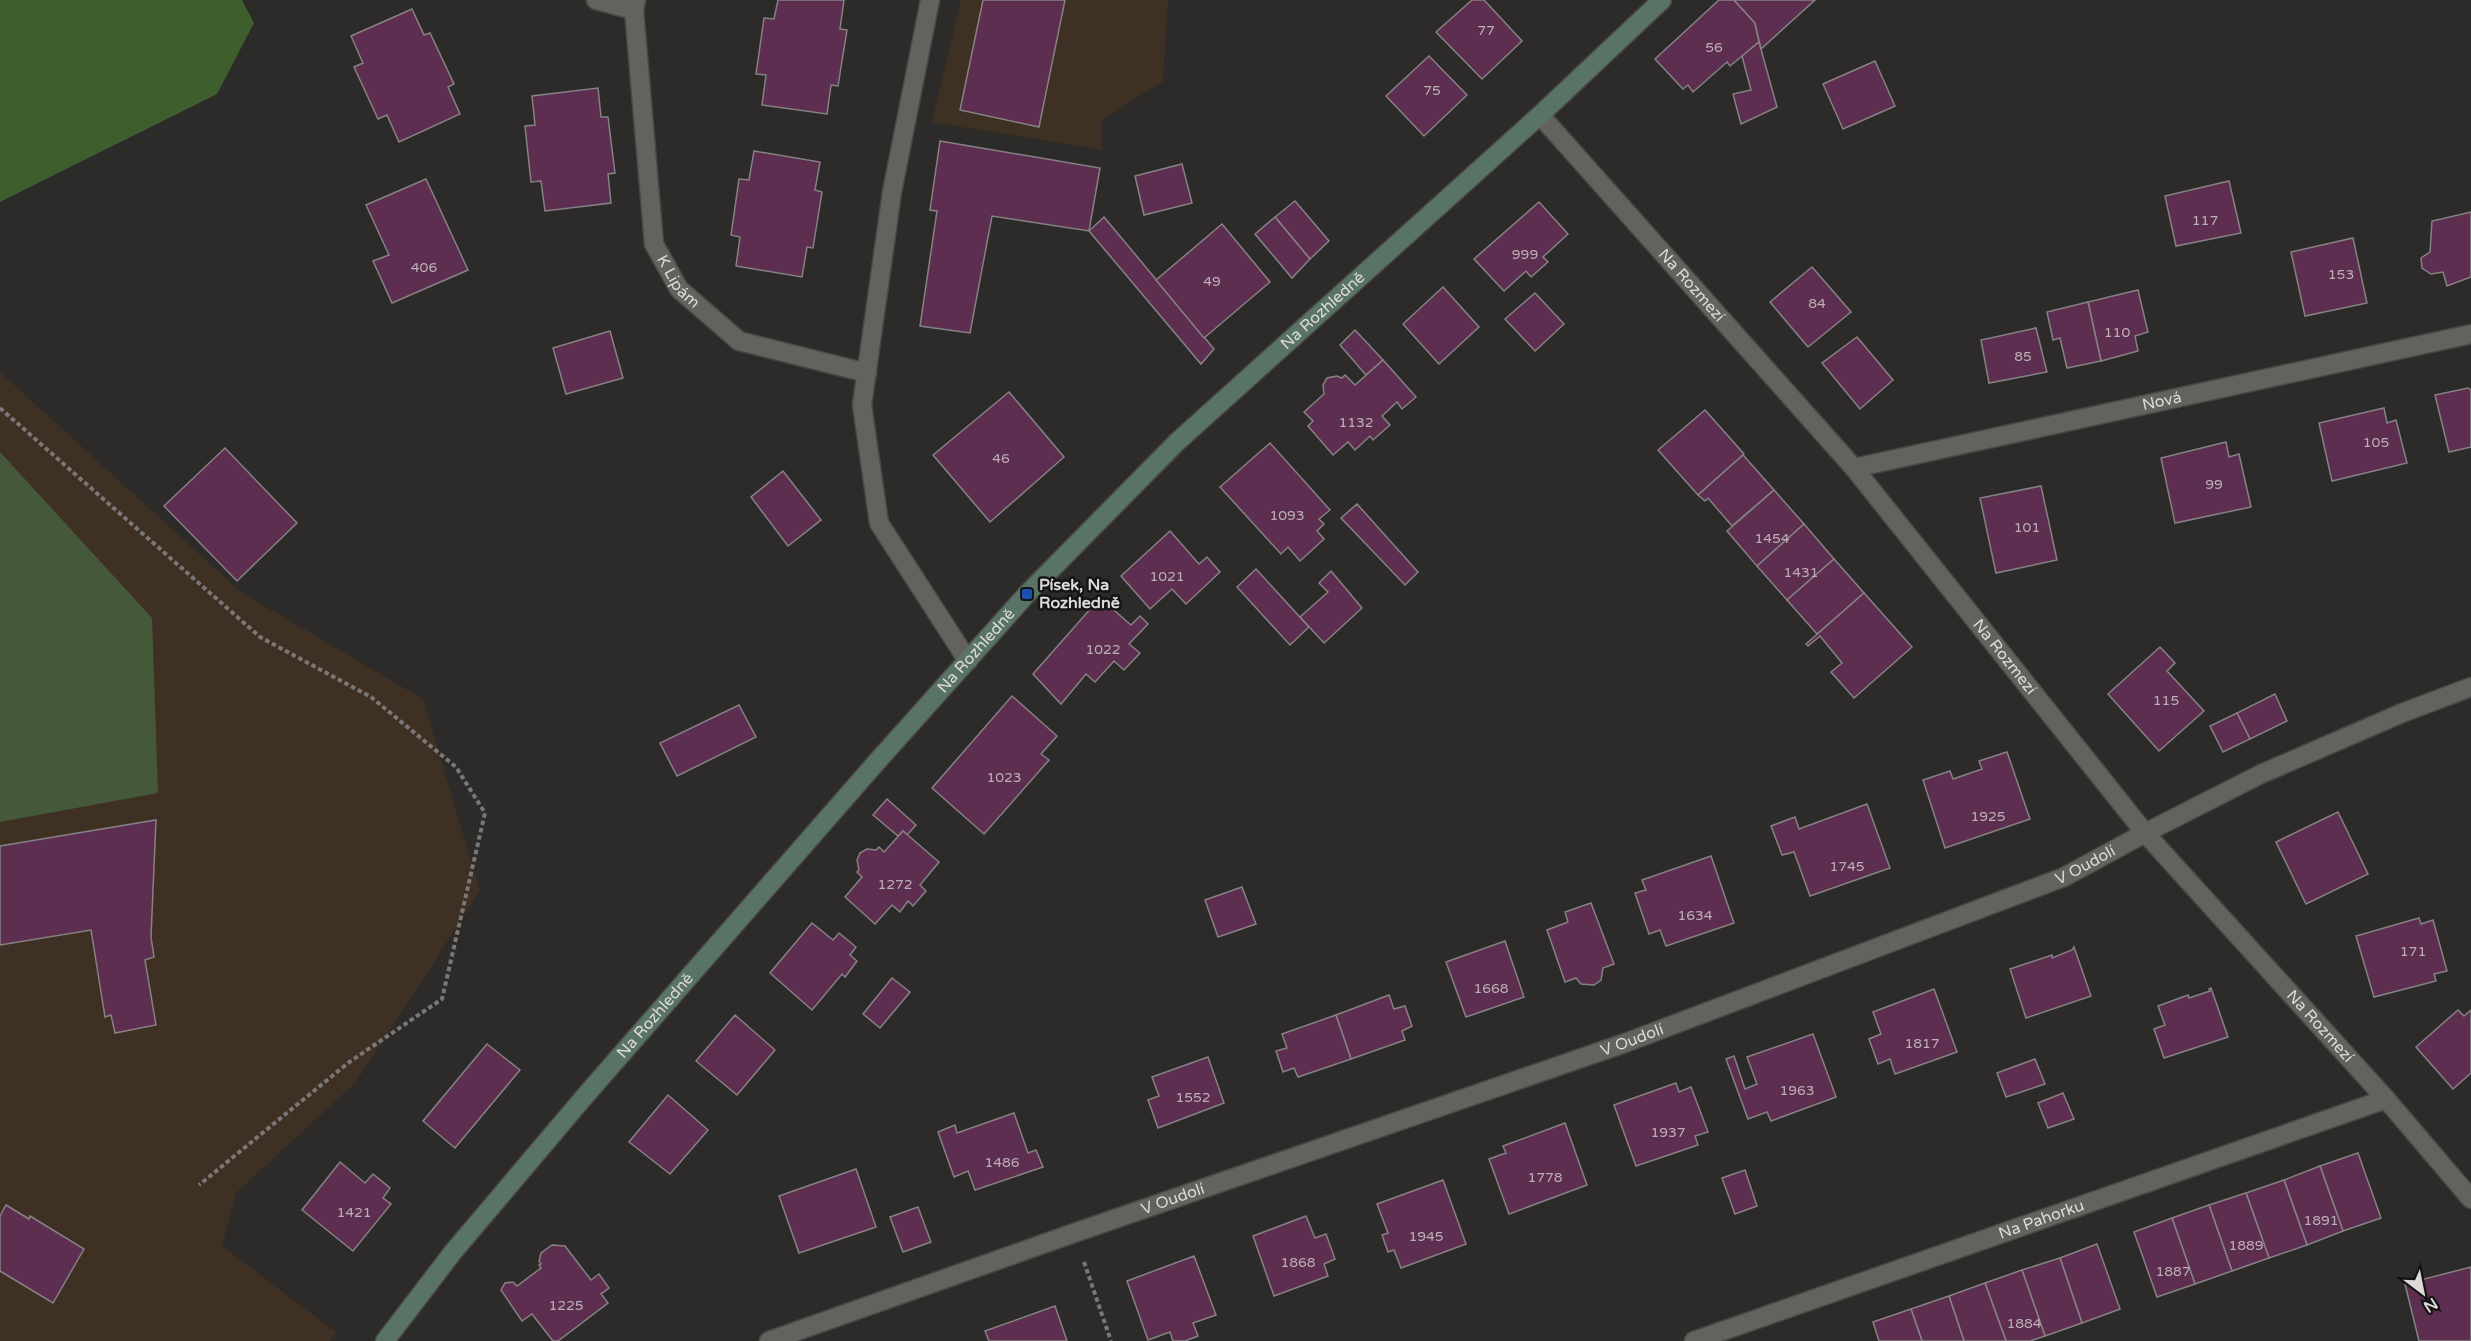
<svg xmlns="http://www.w3.org/2000/svg" width="2471" height="1341" font-family="'Varela Round',sans-serif">
	<style>
		.industrial { fill: #3e3023 }
		.green { fill: #45593a }
		.forest { fill: #3f5e2d }
		.building { fill: #5d2e4f; stroke: #858284; stroke-width: 1.5 }
		.lines { fill: none; stroke-linecap: round; stroke-linejoin: round }
		.street-casing { stroke: #494846; stroke-width: 21 }
		.secondary-casing { stroke: #494846; stroke-width: 21 }
		.path { stroke: #797876; stroke-width: 4; stroke-dasharray: 4.5 3; stroke-linecap: butt }
		.street { stroke: #64625f; stroke-width: 18 }
		.secondary { stroke: #597366; stroke-width: 18 }
		.transit-dot { fill: #1a4fb4; stroke: #151413; stroke-width: 2 }
		.labels { text-anchor: middle; dominant-baseline: central; stroke-width: 5; stroke-linejoin: round; paint-order: stroke }
		.number-label { font-size: 14px; fill: #bcb0b7 }
		.street-label { font-size: 16px; fill: #dcdbda; stroke: #151413 }
		.poi-label { font-size: 16px; font-weight: bold; fill: #dcdbda; stroke: #151413; text-anchor: start }
	</style>
	<rect width="100%" height="100%" fill="#2d2b29"/>
	<g class="industrial">
		<polygon points="961,0 1168,0 1163,81 1102,120 1102,150 932,122"/>
		<polygon points="0,372 241,592 423,699 480,891 356,1082 236,1193 222,1246 336,1332 330,1341 0,1341"/>
	</g>
	<polygon class="green" points="0,452 152,618 158,793 0,822"/>
	<polygon class="forest" points="0,0 242,0 254,23 217,94 0,202"/>
	<g class="building">
		<polygon points="778,0 844,0 840,29 847,30 838,86 831,85 827,114 762,105 766,75 756,74 764,18 774,19"/>
		<polygon points="983,0 1065,0 1039,127 960,110"/>
		<polygon points="1472,0 1484,0 1522,41 1482,79 1436,32"/>
		<polygon points="1719,0 1734,0 1755,23 1759,42 1730,66 1727,62 1693,92 1688,85 1683,89 1655,59"/>
		<polygon points="1734,0 1815,0 1761,49 1755,23"/>
		<polygon points="412,9 424,35 430,33 454,84 448,87 460,114 399,142 387,115 378,119 354,67 363,63 351,36"/>
		<polygon points="1759,42 1777,107 1741,124 1733,94 1751,90 1742,56"/>
		<polygon points="1429,56 1467,95 1424,136 1386,96"/>
		<polygon points="1875,61 1895,106 1843,129 1823,84"/>
		<polygon points="598,88 601,117 608,117 615,173 608,174 611,203 545,211 541,181 531,182 525,126 535,125 532,96"/>
		<polygon points="940,141 1100,168 1089,231 992,216 970,333 920,326 937,211 930,210"/>
		<polygon points="754,151 820,162 815,190 822,192 813,248 807,247 802,277 736,266 740,237 731,235 739,179 749,180"/>
		<polygon points="1182,164 1192,203 1144,215 1135,176"/>
		<polygon points="426,179 468,270 392,303 373,261 389,255 366,205"/>
		<polygon points="2229,181 2241,233 2176,246 2165,196"/>
		<polygon points="1295,201 1329,241 1310,259 1275,217"/>
		<polygon points="1539,202 1568,234 1543,257 1548,262 1531,277 1526,271 1504,291 1474,259"/>
		<polygon points="2471,212 2471,277 2447,286 2443,272 2431,274 2422,268 2421,258 2430,252 2432,221"/>
		<polygon points="1104,217 1214,349 1201,364 1089,231"/>
		<polygon points="1275,217 1310,259 1292,278 1255,234"/>
		<polygon points="1222,224 1270,282 1204,338 1156,280"/>
		<polygon points="2353,238 2367,303 2305,316 2291,252"/>
		<polygon points="1812,267 1851,312 1808,347 1770,302"/>
		<polygon points="1443,287 1479,327 1439,364 1403,324"/>
		<polygon points="2138,290 2148,332 2135,336 2138,351 2101,361 2088,302"/>
		<polygon points="1535,293 1564,324 1535,351 1505,319"/>
		<polygon points="2088,302 2101,361 2067,368 2060,338 2053,340 2047,312"/>
		<polygon points="2036,328 2047,372 1989,383 1981,340"/>
		<polygon points="1355,330 1383,360 1366,375 1340,345"/>
		<polygon points="610,331 623,378 566,394 553,348"/>
		<polygon points="1857,337 1893,380 1860,409 1822,363"/>
		<polygon points="1383,360 1416,397 1402,409 1397,402 1382,416 1390,425 1373,440 1370,436 1355,450 1348,442 1333,455 1308,426 1313,421 1304,412 1324,394 1323,385 1327,378 1337,376 1342,378 1345,375 1355,385"/>
		<polygon points="2468,388 2471,390 2471,447 2449,452 2435,395"/>
		<polygon points="1009,392 1064,457 990,522 933,455"/>
		<polygon points="2384,408 2387,423 2396,420 2407,463 2332,481 2319,423"/>
		<polygon points="1705,410 1744,454 1698,495 1658,450"/>
		<polygon points="2226,442 2229,457 2239,454 2251,507 2175,523 2161,458"/>
		<polygon points="1270,443 1330,510 1319,519 1324,524 1317,531 1324,539 1300,561 1288,547 1281,554 1220,487"/>
		<polygon points="225,448 297,523 237,581 164,506"/>
		<polygon points="1743,455 1774,490 1732,526 1708,498 1705,501 1698,495"/>
		<polygon points="783,471 821,520 788,546 751,497"/>
		<polygon points="2041,486 2057,560 1996,573 1980,498"/>
		<polygon points="1774,490 1804,524 1757,566 1727,531"/>
		<polygon points="1357,504 1418,572 1405,585 1341,518"/>
		<polygon points="1804,524 1834,559 1787,600 1757,566"/>
		<polygon points="1170,531 1199,564 1207,557 1220,572 1186,604 1172,589 1150,609 1121,576"/>
		<polygon points="1834,559 1864,593 1817,634 1787,600"/>
		<polygon points="1256,569 1309,627 1290,645 1237,587"/>
		<polygon points="1331,571 1362,608 1324,643 1300,617 1328,592 1319,583"/>
		<polygon points="1864,593 1912,647 1854,698 1831,672 1842,663 1820,636 1808,646 1806,644"/>
		<polygon points="1100,598 1131,625 1140,616 1148,624 1129,644 1140,653 1124,670 1114,661 1095,682 1086,674 1061,704 1033,674"/>
		<polygon points="2160,647 2175,663 2167,671 2204,711 2159,751 2108,694"/>
		<polygon points="2275,694 2287,721 2250,739 2237,713"/>
		<polygon points="1012,696 1057,736 1041,754 1049,760 984,834 932,788"/>
		<polygon points="739,705 756,737 677,776 660,743"/>
		<polygon points="2237,713 2250,739 2223,752 2210,726"/>
		<polygon points="2007,752 2030,819 1945,848 1923,780 1950,771 1953,779 1982,769 1979,761"/>
		<polygon points="887,799 916,825 907,835 903,831 898,836 873,815"/>
		<polygon points="1867,804 1890,868 1810,896 1794,852 1782,855 1771,826 1795,817 1799,829"/>
		<polygon points="2338,812 2368,874 2306,904 2276,842"/>
		<polygon points="156,820 151,937 154,957 145,960 156,1025 115,1033 111,1015 105,1017 91,930 0,945 0,846"/>
		<polygon points="903,831 939,862 920,885 926,891 913,906 908,901 900,912 892,905 875,924 845,897 862,877 857,872 859,870 857,860 860,853 867,849 876,850 879,847 884,852"/>
		<polygon points="1711,856 1734,923 1666,946 1660,930 1649,934 1635,893 1646,890 1642,880"/>
		<polygon points="1242,887 1256,924 1218,937 1205,900"/>
		<polygon points="1591,903 1614,964 1603,968 1601,980 1594,985 1581,984 1576,978 1565,982 1547,930 1568,922 1565,912"/>
		<polygon points="2419,918 2421,924 2433,920 2447,971 2434,974 2436,981 2374,997 2356,936"/>
		<polygon points="812,923 833,940 839,933 856,947 850,955 857,961 845,977 842,974 812,1010 770,973"/>
		<polygon points="1505,941 1524,997 1466,1017 1446,962"/>
		<polygon points="2074,947 2091,996 2026,1018 2010,969 2052,955 2052,958 2072,950"/>
		<polygon points="892,978 910,992 880,1028 863,1014"/>
		<polygon points="2211,988 2228,1037 2164,1058 2154,1029 2165,1025 2158,1006 2188,995 2189,998 2210,991 2209,989"/>
		<polygon points="1934,989 1957,1052 1895,1074 1890,1059 1878,1064 1869,1039 1881,1034 1873,1012"/>
		<polygon points="1389,995 1394,1009 1405,1006 1412,1026 1402,1031 1405,1040 1351,1059 1336,1015"/>
		<polygon points="2458,1010 2464,1016 2471,1010 2471,1073 2453,1089 2416,1047"/>
		<polygon points="735,1015 775,1050 737,1095 696,1061"/>
		<polygon points="1336,1015 1351,1059 1298,1077 1294,1068 1283,1072 1276,1051 1287,1048 1282,1034"/>
		<polygon points="1813,1034 1836,1097 1771,1121 1767,1112 1748,1119 1726,1059 1734,1056 1745,1089 1757,1084 1747,1057"/>
		<polygon points="487,1044 520,1070 455,1148 423,1121"/>
		<polygon points="1208,1057 1224,1103 1158,1128 1148,1100 1159,1096 1152,1077"/>
		<polygon points="2035,1059 2045,1084 2006,1097 1997,1073"/>
		<polygon points="1676,1083 1679,1092 1691,1087 1708,1132 1695,1136 1698,1145 1636,1166 1614,1105"/>
		<polygon points="2063,1093 2074,1119 2048,1128 2038,1103"/>
		<polygon points="668,1095 708,1130 670,1174 629,1142"/>
		<polygon points="1014,1113 1028,1153 1036,1150 1043,1167 975,1190 968,1171 954,1177 938,1132 955,1125 957,1133"/>
		<polygon points="1565,1123 1587,1185 1509,1214 1489,1159 1506,1153 1503,1146"/>
		<polygon points="2358,1153 2381,1218 2343,1231 2320,1166"/>
		<polygon points="340,1162 365,1183 373,1174 390,1188 383,1198 391,1204 353,1251 302,1210"/>
		<polygon points="2320,1166 2343,1231 2307,1245 2284,1180"/>
		<polygon points="856,1169 876,1227 799,1253 779,1196"/>
		<polygon points="1745,1170 1757,1206 1735,1214 1722,1178"/>
		<polygon points="1443,1180 1466,1244 1401,1268 1394,1250 1388,1252 1382,1235 1388,1233 1377,1204"/>
		<polygon points="2284,1180 2307,1245 2269,1258 2246,1193"/>
		<polygon points="2246,1193 2269,1258 2232,1271 2209,1205"/>
		<polygon points="6,1205 29,1219 30,1216 84,1249 53,1303 0,1271 0,1216"/>
		<polygon points="2209,1205 2232,1271 2195,1284 2172,1218"/>
		<polygon points="918,1207 931,1242 903,1252 890,1217"/>
		<polygon points="1306,1216 1315,1238 1326,1234 1335,1259 1324,1264 1328,1276 1274,1296 1253,1236"/>
		<polygon points="2172,1218 2195,1284 2157,1297 2134,1232"/>
		<polygon points="2097,1244 2120,1309 2082,1323 2060,1258"/>
		<polygon points="552,1245 565,1246 591,1280 599,1274 609,1288 601,1294 608,1303 558,1341 553,1341 532,1314 522,1321 501,1290 505,1283 513,1282 517,1286 541,1268 539,1265 541,1264 539,1261 541,1253"/>
		<polygon points="1194,1256 1216,1315 1193,1323 1198,1336 1185,1341 1173,1341 1170,1332 1148,1340 1127,1281"/>
		<polygon points="2060,1258 2082,1323 2045,1336 2022,1270"/>
		<polygon points="2471,1267 2471,1341 2419,1341 2405,1284"/>
		<polygon points="2022,1270 2045,1336 2030,1341 2006,1341 1985,1283"/>
		<polygon points="1985,1283 2006,1341 1964,1341 1949,1296"/>
		<polygon points="1949,1296 1964,1341 1922,1341 1911,1309"/>
		<polygon points="1055,1306 1067,1341 989,1341 985,1331"/>
		<polygon points="1911,1309 1922,1341 1879,1341 1873,1322"/>
	</g>
	<g class="lines">
		<defs>
			<g id="street">
				<polyline points="596,0 634,10"/>
				<path id="s1" d="M636 0 634 10 654 244 679 289 739 341 867 373"/>
				<polyline points="930,0 892,192 862,405 879,523 968,661"/>
				<path id="s2" d="M1540 115 1854 468 2145 833 2386 1099 2471 1199"/>
				<path id="s3" d="M1854 468 2471 334"/>
				<path id="s4" d="M769 1341 1074 1233 1625 1043 2064 877 2145 833 2261 774 2402 713 2471 687"/>
				<path id="s5" d="M1694 1341 2386 1099"/>
			</g>
			<g id="secondary">
				<path id="s6" d="M385 1341 453 1252 585 1096 874 765 1027 594 1177 442 1540 115 1662 0"/>
			</g>
		</defs>
		<use href="#street" class="street-casing"/>
		<use href="#secondary" class="secondary-casing"/>
		<g class="path">
			<polyline points="0,408 260,637 371,697 456,767 485,813 442,999 348,1063 199,1185"/>
			<polyline points="1084,1262 1111,1341"/>
		</g>
		<use href="#street" class="street"/>
		<use href="#secondary" class="secondary"/>
	</g>
	<rect class="transit-dot" x="1021" y="588" width="12" height="12" rx="3"/>
	<g class="labels">
		<g class="number-label">
			<text x="1486" y="30">77</text>
			<text x="1714" y="47">56</text>
			<text x="1432" y="90">75</text>
			<text x="2205" y="220">117</text>
			<text x="1525" y="254">999</text>
			<text x="424" y="267">406</text>
			<text x="2341" y="274">153</text>
			<text x="1212" y="281">49</text>
			<text x="1817" y="303">84</text>
			<text x="2117" y="332">110</text>
			<text x="2023" y="356">85</text>
			<text x="1356" y="422">1132</text>
			<text x="2376" y="442">105</text>
			<text x="1001" y="458">46</text>
			<text x="2214" y="484">99</text>
			<text x="1287" y="515">1093</text>
			<text x="2027" y="527">101</text>
			<text x="1772" y="538">1454</text>
			<text x="1801" y="572">1431</text>
			<text x="1167" y="576">1021</text>
			<text x="1103" y="649">1022</text>
			<text x="2166" y="700">115</text>
			<text x="1004" y="777">1023</text>
			<text x="1988" y="816">1925</text>
			<text x="1847" y="866">1745</text>
			<text x="895" y="884">1272</text>
			<text x="1695" y="915">1634</text>
			<text x="2413" y="951">171</text>
			<text x="1491" y="988">1668</text>
			<text x="1922" y="1043">1817</text>
			<text x="1797" y="1090">1963</text>
			<text x="1193" y="1097">1552</text>
			<text x="1668" y="1132">1937</text>
			<text x="1002" y="1162">1486</text>
			<text x="1545" y="1177">1778</text>
			<text x="354" y="1212">1421</text>
			<text x="2321" y="1220">1891</text>
			<text x="1426" y="1236">1945</text>
			<text x="2246" y="1245">1889</text>
			<text x="1298" y="1262">1868</text>
			<text x="2173" y="1271">1887</text>
			<text x="566" y="1305">1225</text>
			<text x="2024" y="1323">1884</text>
		</g>
		<g class="street-label">
			<text stroke="none"><textPath href="#s1" startOffset="290">K Lipám</textPath></text>
			<text stroke="none"><textPath href="#s2" startOffset="228">Na Rozmezí</textPath></text>
			<text stroke="none"><textPath href="#s6" startOffset="1395">Na Rozhledně</textPath></text>
			<text stroke="none"><textPath href="#s3" startOffset="315">Nová</textPath></text>
			<text stroke="none"><textPath href="#s6" startOffset="909">Na Rozhledně</textPath></text>
			<text stroke="none"><textPath href="#s2" startOffset="714">Na Rozmezí</textPath></text>
			<text stroke="none"><textPath href="#s4" startOffset="1400">V Oudolí</textPath></text>
			<text stroke="none"><textPath href="#s6" startOffset="423">Na Rozhledně</textPath></text>
			<text stroke="none"><textPath href="#s2" startOffset="1200">Na Rozmezí</textPath></text>
			<text stroke="none"><textPath href="#s4" startOffset="914">V Oudolí</textPath></text>
			<text stroke="none"><textPath href="#s4" startOffset="428">V Oudolí</textPath></text>
			<text stroke="none"><textPath href="#s5" startOffset="368">Na Pahorku</textPath></text>
		</g>
		<g class="poi-label">
			<text x="1039" y="585">Písek, Na<tspan x="1039" dy="18">Rozhledně</tspan></text>
		</g>
	</g>
	<g transform="translate(2423 1293) rotate(148)" stroke="#151413" stroke-width="4.5" paint-order="stroke">
	<path d="M0-4.5L10 22L0 15L-10 22Z" fill="#dcdbda"/>
	<text y="-9" font-size="16" font-weight="bold" text-anchor="middle" fill="#dcdbda">N</text>
	</g>
</svg>
